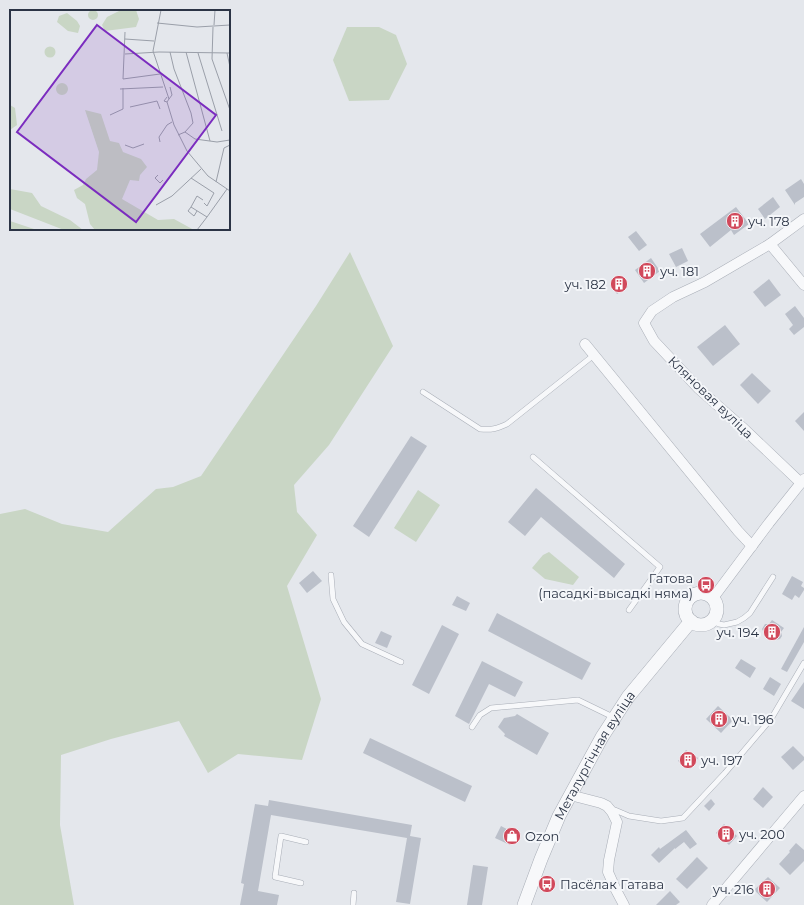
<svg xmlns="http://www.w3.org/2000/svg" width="804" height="905" font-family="Montserrat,sans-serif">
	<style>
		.green { fill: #c9d6c5 }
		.building { fill: #bbc0ca }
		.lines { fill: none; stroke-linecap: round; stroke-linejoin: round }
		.service-casing { stroke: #a9aeb7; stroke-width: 6 }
		.minor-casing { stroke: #a9aeb7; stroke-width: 11 }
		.tertiary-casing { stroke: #a9aeb7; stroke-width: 14 }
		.service { stroke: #f7f8fa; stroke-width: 5 }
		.minor { stroke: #f7f8fa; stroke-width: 10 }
		.tertiary { stroke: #f7f8fa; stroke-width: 13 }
		.labels { text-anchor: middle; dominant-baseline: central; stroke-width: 4; stroke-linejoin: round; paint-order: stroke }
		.poi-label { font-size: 13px; fill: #2b3445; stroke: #f4f6f9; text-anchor: start }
		.street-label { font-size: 13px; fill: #2b3445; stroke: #f4f6f9 }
		.inset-road { fill: none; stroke: #9a9fa9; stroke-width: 1 }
		.view { fill: #7b2cbf; fill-opacity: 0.15; stroke: #7b2cbf; stroke-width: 2 }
		.inset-edge { fill: none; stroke: #2b3445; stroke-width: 2 }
	</style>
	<rect width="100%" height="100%" fill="#e4e7ec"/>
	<g class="green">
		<polygon points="347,27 379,27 396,35 407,64 389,100 349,101 333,60"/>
		<polygon points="350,252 393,346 329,445 294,485 297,512 317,535 287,586 321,699 302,760 238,754 208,773 179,721 111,739 61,755 60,825 74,905 0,905 0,514 25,509 62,524 108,532 156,489 173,487 201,476 316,306"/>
		<polygon points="418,490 440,505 416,542 394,528"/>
		<polygon points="549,552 579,577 573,585 545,579 532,568 543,555"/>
	</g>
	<g class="building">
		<polygon points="801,179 804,184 804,197 795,203 795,205 785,190"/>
		<polygon points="773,197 780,207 765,219 758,209"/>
		<polygon points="736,207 749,224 734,235 731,230 710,247 700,234"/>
		<polygon points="636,231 647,245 639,251 628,237"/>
		<polygon points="682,248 688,261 676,267 669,254"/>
		<polygon points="651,258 660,271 644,283 635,270"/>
		<polygon points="618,275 620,279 621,278 628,287 617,294 610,285 613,283 611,280"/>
		<polygon points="769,279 781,295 765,307 753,292"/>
		<polygon points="795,306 804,318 804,327 794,335 789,329 793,325 785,314"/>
		<polygon points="725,325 740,344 713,366 697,347"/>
		<polygon points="752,373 771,391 758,404 740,385"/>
		<polygon points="804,412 804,431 795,421"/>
		<polygon points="411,436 427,446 369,537 353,526"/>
		<polygon points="536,488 625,564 614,578 541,517 525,536 508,522"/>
		<polygon points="313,571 322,581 307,593 299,583"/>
		<polygon points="792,576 803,582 801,586 804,588 804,590 799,598 795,595 792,600 782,594"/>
		<polygon points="457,596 470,603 466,611 452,605"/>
		<polygon points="497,613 591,663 582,680 488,631"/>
		<polygon points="772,620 784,628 781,632 782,636 780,639 775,640 764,633 762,629 765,624 769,624"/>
		<polygon points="442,625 459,634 429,694 412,685"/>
		<polygon points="804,627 804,642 787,672 781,669"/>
		<polygon points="381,631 392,636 387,648 375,643"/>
		<polygon points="741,659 756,668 750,678 735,668"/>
		<polygon points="482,661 523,682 515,697 489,684 469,724 455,716"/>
		<polygon points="770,677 781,684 774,696 763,689"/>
		<polygon points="804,682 804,709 791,701"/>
		<polygon points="718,706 733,720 721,733 706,719"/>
		<polygon points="517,714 549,733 537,755 504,736 505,734 498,727 504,718 515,716"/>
		<polygon points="370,738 472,786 465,802 363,753"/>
		<polygon points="793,746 804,757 804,760 793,770 781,757"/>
		<polygon points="686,750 698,758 690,769 678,761"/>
		<polygon points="763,787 773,797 763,808 753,799"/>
		<polygon points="711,799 715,804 709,811 704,806"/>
		<polygon points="269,800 412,825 410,836 421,838 410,904 396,902 407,838 271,815 258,891 279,895 277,905 240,905 244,884 241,883 255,804 268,806"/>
		<polygon points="724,824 737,836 729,845 716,833"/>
		<polygon points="501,826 516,834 510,845 495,838"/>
		<polygon points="686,830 697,844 690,849 684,842 675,849 675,848 659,863 651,855 659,847 660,849"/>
		<polygon points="796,843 804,850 804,861 790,875 779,864 790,852 789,851"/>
		<polygon points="697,857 708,868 687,889 676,879"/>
		<polygon points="473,865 488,867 482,905 467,905"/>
		<polygon points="768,877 780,888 767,902 754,890"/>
		<polygon points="670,891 680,902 676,905 656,905"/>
	</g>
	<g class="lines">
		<defs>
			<g id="service">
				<path d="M423 392 480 429C492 430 496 429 507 424L594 355"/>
				<polyline points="533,457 660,567 629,610"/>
				<polyline points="331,575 333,599 344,622 362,644 401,662"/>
				<polyline points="712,620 719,624 724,625 737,622 744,618 750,613 773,577"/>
				<polyline points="472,727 480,715 491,708 578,700 613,717"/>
				<polyline points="612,812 615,810 629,816 661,821 683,818 725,773 771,719 804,663"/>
				<polyline points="301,883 275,877 281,836 306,842"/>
				<polyline points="353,905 354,893"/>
			</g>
			<g id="minor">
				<polyline points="770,244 804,285"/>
				<polyline points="585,344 738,531 752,546"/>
				<polyline points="801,483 742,427 699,389 654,341 644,323 652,311 673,297 705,282 770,244 804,219"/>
				<polyline points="713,598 769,523 804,479"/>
				<polyline points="570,795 601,803 607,806 612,812 617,822 609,860 608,872 616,890 624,905"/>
				<polyline points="712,905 804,796"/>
			</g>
			<g id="tertiary">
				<circle cx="701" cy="609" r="16"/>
				<path id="s1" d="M524 905 541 859 559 816 602 737 628 697 691 621"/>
			</g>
		</defs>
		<use href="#service" class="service-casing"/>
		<use href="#minor" class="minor-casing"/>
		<use href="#tertiary" class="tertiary-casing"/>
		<use href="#service" class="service"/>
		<use href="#minor" class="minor"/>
		<use href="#tertiary" class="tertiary"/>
	</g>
	<defs>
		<symbol id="building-disc" viewBox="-11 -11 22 22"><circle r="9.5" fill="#d1495b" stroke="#f4f6f9"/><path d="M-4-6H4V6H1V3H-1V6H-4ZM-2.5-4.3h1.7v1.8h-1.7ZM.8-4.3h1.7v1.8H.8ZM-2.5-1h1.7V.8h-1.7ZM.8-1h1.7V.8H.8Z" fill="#fff"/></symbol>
		<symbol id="bus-disc" viewBox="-11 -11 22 22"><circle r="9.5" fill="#d1495b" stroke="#f4f6f9"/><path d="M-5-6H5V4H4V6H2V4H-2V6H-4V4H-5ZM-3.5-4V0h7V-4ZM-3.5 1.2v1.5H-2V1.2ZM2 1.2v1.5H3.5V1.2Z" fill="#fff"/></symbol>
		<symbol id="shop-disc" viewBox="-11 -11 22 22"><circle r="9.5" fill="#d1495b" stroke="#f4f6f9"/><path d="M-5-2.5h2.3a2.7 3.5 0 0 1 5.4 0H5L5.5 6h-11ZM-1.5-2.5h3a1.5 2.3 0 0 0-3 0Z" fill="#fff"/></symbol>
	</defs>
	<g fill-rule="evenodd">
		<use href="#building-disc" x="725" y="211" width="20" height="20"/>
		<use href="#building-disc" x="637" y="261" width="20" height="20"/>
		<use href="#building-disc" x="609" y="274" width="20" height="20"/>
		<use href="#bus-disc" x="696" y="575" width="20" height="20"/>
		<use href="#building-disc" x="762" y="622" width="20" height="20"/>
		<use href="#building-disc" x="709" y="709" width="20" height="20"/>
		<use href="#building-disc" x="678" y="750" width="20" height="20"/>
		<use href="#building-disc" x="716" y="824" width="20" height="20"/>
		<use href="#shop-disc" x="502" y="826" width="20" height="20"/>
		<use href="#bus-disc" x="537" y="874" width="20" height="20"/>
		<use href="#building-disc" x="757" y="879" width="20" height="20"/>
	</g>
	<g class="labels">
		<g class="poi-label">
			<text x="748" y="221">уч. 178</text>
			<text x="660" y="271">уч. 181</text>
			<text x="606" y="284" text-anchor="end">уч. 182</text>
			<text x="693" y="578" text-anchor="end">Гатова<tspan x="693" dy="15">(пасадкі-высадкі няма)</tspan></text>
			<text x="759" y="632" text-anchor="end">уч. 194</text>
			<text x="732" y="719">уч. 196</text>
			<text x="701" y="760">уч. 197</text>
			<text x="739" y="834">уч. 200</text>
			<text x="525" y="836">Ozon</text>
			<text x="560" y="884">Пасёлак Гатава</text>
			<text x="754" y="889" text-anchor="end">уч. 216</text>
		</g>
		<g class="street-label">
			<text transform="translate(711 397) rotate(44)">Кляновая вуліца</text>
			<text stroke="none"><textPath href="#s1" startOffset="166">Металургічная вуліца</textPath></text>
		</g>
	</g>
	<g transform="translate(10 10)">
		<rect width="220" height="220" fill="#e4e7ec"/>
		<path d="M78 5a5 5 0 1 1 10 0a5 5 0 1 1-10 0ZM111 0H126L129 9 126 17 95 21 92 15 97 7ZM57 3 67 11 70 16 68 23 58 21 47 12 49 6ZM34.5 42a5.5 5.5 0 1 1 11 0a5.5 5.5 0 1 1-11 0ZM46 79a6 6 0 1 1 12 0a6 6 0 1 1-12 0ZM0 95 5 98 7 115 0 120ZM75 100 91 104 100 131 109 133 113 142 131 149 137 157 130 165 129 171 120 170 112 189 148 210 164 209 184 220H85L80 214 75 194 67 188 64 180 73 175 76 169 87 160 89 142ZM0 179 22 183 31 196 60 210 73 220H54L0 199ZM0 211 27 220H0Z" fill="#c9d6c5"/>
		<path class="inset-road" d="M151 0 143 41 159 89 157 92M147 13 187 17 220 15M204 15 205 0M203 17 202 49 220 100M115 22 113 69 150 64M115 29 144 31M160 42 164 59 181 103 183 113 175 122M176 42 200 131M188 43 212 121M217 43 220 57M115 44 149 42 220 43M110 79 153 77M157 87 154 91 157 92 164 115 177 141 198 166 220 181M159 89 162 85 160 77M120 97 147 91 150 99M100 105 113 99V78M168 125 175 122 185 129 207 132 220 130M150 132 149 127 157 115 162 112M115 135 123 138 134 134M148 165 145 168 150 173 153 170M181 168 204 183 197 196 194 193M206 172 214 138 220 135M193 190 187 186 181 197 197 207 217 179M146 195 162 186 191 159M181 197 178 201 184 206 187 201M187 220 197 207"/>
		<path class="view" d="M87 15 206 105 126 212 7 122Z"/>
		<rect width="220" height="220" class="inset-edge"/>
	</g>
</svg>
